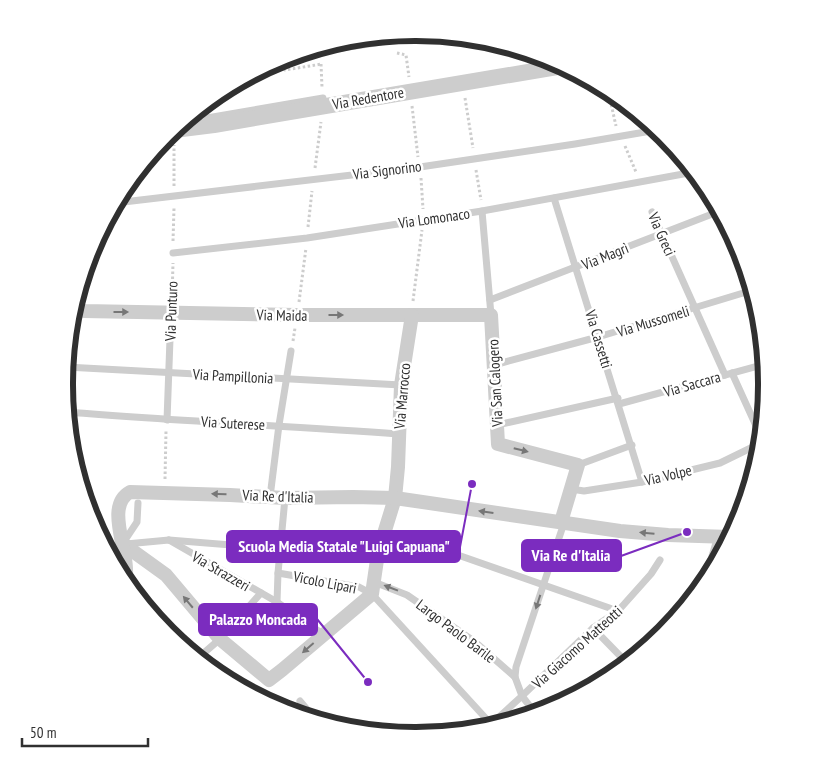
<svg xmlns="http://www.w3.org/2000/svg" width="831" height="768" font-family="'PT Sans Narrow',sans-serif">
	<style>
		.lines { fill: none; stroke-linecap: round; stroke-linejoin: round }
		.path { stroke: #cdcdcd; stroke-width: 3; stroke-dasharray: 2.5 2.5; stroke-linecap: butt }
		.service { stroke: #cdcdcd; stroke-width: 7 }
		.minor { stroke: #cdcdcd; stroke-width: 14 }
		.tertiary { stroke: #cdcdcd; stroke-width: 16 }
		.oneway { fill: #777 }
		.labels { text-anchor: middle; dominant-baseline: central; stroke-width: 5; stroke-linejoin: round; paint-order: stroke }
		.street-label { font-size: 15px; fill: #303030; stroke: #fff }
		.rim { fill: none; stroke: #303030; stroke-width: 6 }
		.leader { fill: none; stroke: #7b2cbf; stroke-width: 2 }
		.callout-dot { fill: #7b2cbf; stroke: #fff; stroke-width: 2 }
		.callout { fill: #7b2cbf; stroke: #7b2cbf; stroke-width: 2 }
		.callout-label { font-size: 16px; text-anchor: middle; font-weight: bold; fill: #fff }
	</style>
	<rect width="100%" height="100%" fill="#fff"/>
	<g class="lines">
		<g class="path">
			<polyline points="517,49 517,54 522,56"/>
			<polyline points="397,53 406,55 409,77"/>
			<polyline points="277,61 285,70 322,64"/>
			<polyline points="321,64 322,87"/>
			<polyline points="608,90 616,126"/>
			<polyline points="465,98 473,148"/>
			<polyline points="412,106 418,157"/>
			<polyline points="625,146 636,172"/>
			<polyline points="315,168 321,122"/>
			<polyline points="476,170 481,200"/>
			<polyline points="421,178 423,209"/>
			<polyline points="174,186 174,145"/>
			<polyline points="308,227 312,191"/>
			<polyline points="173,241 174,208"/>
			<polyline points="172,299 173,263"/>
			<polyline points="413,301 422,230"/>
			<polyline points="299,302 306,248"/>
			<polyline points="293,341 295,328"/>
			<polyline points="165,479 166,431"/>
		</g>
		<g class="service">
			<polyline points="534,61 549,59"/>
			<polyline points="207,118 323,98"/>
			<polyline points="554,198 642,482"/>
			<polyline points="115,203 420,167 575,144 657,130"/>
			<polyline points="482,211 491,315"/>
			<polyline points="652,212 725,375"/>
			<polyline points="173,253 307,238 482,211 694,172"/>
			<polyline points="490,300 720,211"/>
			<polyline points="494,365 598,337 753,290"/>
			<polyline points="66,367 401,385"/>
			<polyline points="732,373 762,439"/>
			<polyline points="619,404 765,364"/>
			<path d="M67 412C177 421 288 426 398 434"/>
			<polyline points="167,420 170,339"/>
			<polyline points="497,425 618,398"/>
			<polyline points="578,465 632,445"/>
			<polyline points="571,489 584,491 642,482 720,463 761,443"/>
			<polyline points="270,497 279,425 291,351"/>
			<polyline points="169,540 277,602 323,634"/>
			<polyline points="123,543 137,522 138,503"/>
			<polyline points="126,544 169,540 280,549"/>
			<polyline points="378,553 455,554 618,611"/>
			<polyline points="278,573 359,587 372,594 491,724"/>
			<polyline points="374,582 407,595 475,642 515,677 522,696 535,713"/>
			<polyline points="700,588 704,583 718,536 735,529"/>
			<polyline points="277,602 278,573 285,498"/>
			<polyline points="593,628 627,663"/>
			<polyline points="198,658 220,639 261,593"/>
			<polyline points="515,677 516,667 564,523"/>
			<polyline points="300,701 315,719"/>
			<polyline points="487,728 522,696 593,628 618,611 651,574 660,560"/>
		</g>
		<g class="minor">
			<polyline points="318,48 418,33"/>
			<polyline points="73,307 84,311 297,315 491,315 498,444 578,465 561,522"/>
			<polyline points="123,544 166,575 220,639 269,680 282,670 372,594 378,553 395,498 398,467 401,385 412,315"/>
			<path d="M125 582C132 555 103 507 130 492L230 495 285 498 353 497 395 498 620 531 668 535 730 537"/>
		</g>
		<polyline class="tertiary" points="174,130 214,125 563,66"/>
	</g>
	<defs><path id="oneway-solid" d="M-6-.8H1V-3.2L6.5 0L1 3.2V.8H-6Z" transform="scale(1.25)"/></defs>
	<g class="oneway">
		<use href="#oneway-solid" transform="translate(121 312)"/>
		<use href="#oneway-solid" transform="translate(336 315)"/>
		<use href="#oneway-solid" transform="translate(521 450) rotate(14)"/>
		<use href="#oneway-solid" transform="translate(219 494) rotate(-178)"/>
		<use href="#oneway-solid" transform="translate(486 512) rotate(-172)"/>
		<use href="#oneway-solid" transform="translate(647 533) rotate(-175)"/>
		<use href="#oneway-solid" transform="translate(391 588) rotate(-159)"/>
		<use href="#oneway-solid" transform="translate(188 602) rotate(-130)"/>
		<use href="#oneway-solid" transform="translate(538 602) rotate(108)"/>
		<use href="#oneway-solid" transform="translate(308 648) rotate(139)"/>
	</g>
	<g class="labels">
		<g class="street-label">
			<text transform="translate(368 98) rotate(-10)">Via Redentore</text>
			<text transform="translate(387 170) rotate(-7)">Via Signorino</text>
			<text transform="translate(434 218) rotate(-8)">Via Lomonaco</text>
			<text transform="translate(662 234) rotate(66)">Via Greci</text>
			<text transform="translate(605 256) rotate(-22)">Via Magrì</text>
			<text transform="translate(171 311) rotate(-88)">Via Punturo</text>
			<text transform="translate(282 315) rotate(1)">Via Maida</text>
			<text transform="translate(653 321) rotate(-17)">Via Mussomeli</text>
			<text transform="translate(599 339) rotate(73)">Via Cassetti</text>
			<text transform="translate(233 376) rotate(3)">Via Pampillonia</text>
			<text transform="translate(495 383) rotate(-93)">Via San Calogero</text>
			<text transform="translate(692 384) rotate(-16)">Via Saccara</text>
			<text transform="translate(402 396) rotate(-85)">Via Marrocco</text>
			<text transform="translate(233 423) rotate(3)">Via Suterese</text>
			<text transform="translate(668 475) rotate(-13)">Via Volpe</text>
			<text transform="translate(278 496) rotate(2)">Via Re d'Italia</text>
			<text transform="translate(221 571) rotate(30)">Via Strazzeri</text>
			<text transform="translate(325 582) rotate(11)">Vicolo Lipari</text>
			<text transform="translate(456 631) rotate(37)">Largo Paolo Barile</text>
			<text transform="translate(577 647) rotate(-42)">Via Giacomo Matteotti</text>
		</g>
	</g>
	<path d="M0 0H831V768H0ZM415 41H416A342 342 0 0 1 758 383V385A342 342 0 0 1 416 727H415A342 342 0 0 1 73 385V383A342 342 0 0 1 415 41Z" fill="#fff" fill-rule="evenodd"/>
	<path class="rim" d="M415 41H416A342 342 0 0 1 758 383V385A342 342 0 0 1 416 727H415A342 342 0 0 1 73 385V383A342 342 0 0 1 415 41Z"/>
	<path class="leader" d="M472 484L460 547M687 532L621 556M368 682L317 619"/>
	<g class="callout-dot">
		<circle cx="472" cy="484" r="5"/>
		<circle cx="687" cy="532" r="5"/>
		<circle cx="368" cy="682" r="5"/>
	</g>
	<g class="callout">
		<rect x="227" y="531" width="233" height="31" rx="5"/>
		<rect x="522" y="540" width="99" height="31" rx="5"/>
		<rect x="199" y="604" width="118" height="31" rx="5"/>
	</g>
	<g class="callout-label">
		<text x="344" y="552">Scuola Media Statale "Luigi Capuana"</text>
		<text x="571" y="561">Via Re d'Italia</text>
		<text x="258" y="625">Palazzo Moncada</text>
	</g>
	<path d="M22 738v8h126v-8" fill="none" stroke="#303030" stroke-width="2.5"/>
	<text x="30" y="738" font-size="15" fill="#303030" stroke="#ffffff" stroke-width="4" paint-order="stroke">50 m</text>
</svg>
